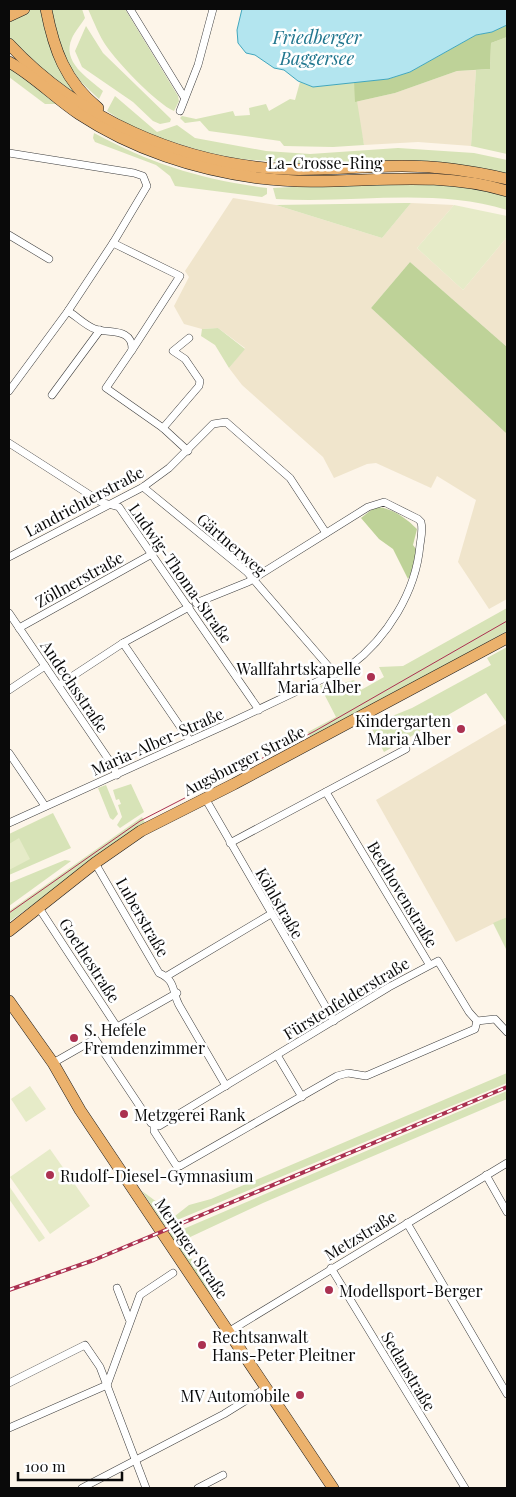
<svg xmlns="http://www.w3.org/2000/svg" width="516" height="1497" font-family="'Playfair Display',serif">
	<style>
		.farmland { fill: #f0e5cc }
		.green { fill: #d7e3b7 }
		.forest { fill: #bed298 }
		.pitch { fill: #e6ebc8 }
		.water { fill: #b3e5ef; stroke: #42a7be }
		.lines { fill: none; stroke-linecap: round; stroke-linejoin: round }
		.street-casing { stroke: #3d3d3d; stroke-width: 8 }
		.primary-casing { stroke: #1b1b1b; stroke-width: 12 }
		.street { stroke: #fff; stroke-width: 7 }
		.primary { stroke: #ebb16c; stroke-width: 11 }
		.tram { stroke: #ab3151; stroke-width: 1 }
		.rail-casing { stroke: #ab3151; stroke-width: 4 }
		.rail { stroke: #fff; stroke-width: 2; stroke-dasharray: 5.5; stroke-linecap: butt }
		.poi-dot { fill: #ab3151; stroke: #fff; stroke-width: 2 }
		.labels { text-anchor: middle; dominant-baseline: central; stroke-width: 5; stroke-linejoin: round; paint-order: stroke }
		.street-label { font-size: 16px; fill: #0a0a0a; stroke: #fff }
		.poi-label { font-size: 16px; fill: #0a0a0a; stroke: #fff; text-anchor: start }
		.water-label { font-size: 18px; font-style: italic; fill: #21768e; stroke: #fff }
	</style>
	<rect width="100%" height="100%" fill="#fdf5e9"/>
	<g class="farmland">
		<polygon points="476,70 471,146 418,142 364,145 355,102 395,93 457,71"/>
		<polygon points="233,198 276,205 382,238 411,203 454,205 417,248 463,290 507,237 507,347 410,262 371,308 507,434 507,599 489,609 458,562 476,500 437,476 431,488 376,463 367,464 334,478 323,457 242,385 229,368 245,348 218,328 202,329 184,324 174,306 189,277 185,271"/>
		<polygon points="507,723 507,917 456,942 376,800"/>
	</g>
	<g class="green">
		<polygon points="28,9 43,9 84,100 45,71 9,37 9,19"/>
		<path d="M51 9H82L85 18C81 25 75 31 72 38 61 62 88 78 103 91L99 99 81 82 62 55Z"/>
		<path d="M88 9H125L178 96 179 101 174 111C157 104 118 63 107 47 99 36 94 22 88 9Z"/>
		<polygon points="86,26 103,53 171,119 170,122 160,124 153,121 133,102 82,67 75,51"/>
		<polygon points="507,37 507,154 471,146 476,70 490,69 491,43"/>
		<polygon points="9,66 58,104 45,104 9,77"/>
		<polygon points="300,82 313,87 354,82 364,145 333,147 284,146 280,141 209,131 200,121 185,123 180,118 182,116 196,119 233,111 235,116 250,115 249,108 266,104 269,111 290,99 295,100"/>
		<polygon points="115,96 157,132 177,125 195,138 266,151 310,154 398,148 474,153 507,160 507,174 430,161 313,164 239,159 205,152 163,139 125,123 107,111"/>
		<path d="M94 133C151 164 203 180 267 188V194L262 197 175 186 170 176 156 165 95 142 93 138Z"/>
		<path d="M398 181 454 185 507 195V210C431 187 354 204 276 199L273 188Z"/>
		<polygon points="405,203 411,203 382,238 276,205"/>
		<polygon points="218,328 245,349 229,368 215,345 201,336 202,329"/>
		<polygon points="507,608 507,631 311,739 308,732 336,717 320,686 337,679 343,683 354,680 361,690 384,677 379,667 403,666"/>
		<polygon points="507,647 507,723 486,693 384,752 370,725 412,708 491,665 487,658"/>
		<polygon points="131,784 144,812 120,828 117,825 122,817 118,805 121,804 119,799 116,800 113,790"/>
		<polygon points="106,785 118,814 113,820 110,818 98,788"/>
		<polygon points="53,813 71,848 9,875 9,834"/>
		<polygon points="142,817 145,823 9,922 9,911"/>
		<polygon points="65,860 71,861 9,906 9,883"/>
		<polygon points="507,917 507,951 493,923"/>
		<polygon points="507,1073 507,1083 177,1220 175,1216 189,1205 211,1199"/>
		<polygon points="507,1091 507,1099 263,1203 186,1239 181,1230"/>
		<polygon points="142,1191 165,1208 173,1222 165,1226"/>
		<polygon points="176,1230 221,1313 169,1233"/>
	</g>
	<g class="forest">
		<polygon points="507,25 507,37 491,43 490,69 457,71 395,93 355,102 354,82 388,79 410,72 476,35 492,32"/>
		<polygon points="410,262 507,347 507,434 371,308"/>
		<path d="M375 507C391 507 406 518 417 529L413 545 416 549 415 566 408 579 393 549 379 539 361 518Z"/>
	</g>
	<g class="pitch">
		<polygon points="454,205 507,216 507,237 463,290 417,248"/>
		<polygon points="19,838 30,859 9,870 9,844"/>
		<polygon points="30,1086 46,1109 26,1122 11,1099"/>
		<polygon points="50,1149 90,1206 50,1234 10,1177"/>
		<polygon points="9,1186 45,1238 39,1242 9,1199"/>
	</g>
	<polygon class="water" points="242,9 507,9 507,25 492,32 476,35 410,72 388,79 313,87 298,81 284,70 274,68 255,55 246,53 238,43 237,30"/>
	<g class="lines">
		<defs>
			<g id="street">
				<polyline points="130,9 184,97"/>
				<polyline points="180,111 198,65 213,9"/>
				<polyline points="9,153 134,173 143,176 147,186 113,243 68,311 9,391"/>
				<polyline points="9,235 49,259"/>
				<polyline points="113,243 180,276 132,350"/>
				<path d="M68 311C76 316 86 326 95 329 108 334 133 327 132 350L106 388 163 428 188 451"/>
				<polyline points="52,395 100,330"/>
				<polyline points="163,428 199,386 200,381 185,359 173,351 189,338"/>
				<polyline points="9,443 101,502 119,507 259,710"/>
				<polyline points="143,487 247,572 335,674"/>
				<polyline points="9,557 143,487 169,468 213,424 226,422 290,478 326,533"/>
				<polyline points="9,613 113,766 117,775"/>
				<polyline points="19,628 152,554"/>
				<polyline points="123,643 190,741"/>
				<polyline points="59,685 123,643 189,607"/>
				<polyline points="9,690 45,666"/>
				<polyline points="9,753 45,806"/>
				<polyline points="326,792 429,964"/>
				<polyline points="205,798 334,1021"/>
				<path d="M9 823 234 721 350 666C387 638 416 592 420 545 421 538 423 530 421 522L418 519 384 502 368 507 248 582 196 603"/>
				<polyline points="230,843 406,749"/>
				<path d="M95 863 159 973C176 980 172 992 179 1005L226 1086"/>
				<polyline points="39,908 117,1027 177,993"/>
				<polyline points="167,976 271,914"/>
				<polyline points="477,1021 495,1019 507,1032"/>
				<polyline points="277,1055 302,1097"/>
				<polyline points="53,1063 95,1039 151,1123 159,1126 389,987 438,961 469,1012 477,1021"/>
				<polyline points="154,1125 154,1131 176,1165 180,1166 337,1076 348,1073 366,1076 475,1029 477,1021"/>
				<polyline points="486,1175 507,1212"/>
				<polyline points="407,1223 507,1394"/>
				<polyline points="331,1268 465,1488"/>
				<polyline points="117,1288 129,1319"/>
				<polyline points="228,1332 507,1163"/>
				<polyline points="9,1383 85,1345 100,1367 146,1488"/>
				<polyline points="107,1385 140,1295 173,1273"/>
				<polyline points="9,1428 107,1385"/>
				<polyline points="82,1488 224,1414 266,1388"/>
				<polyline points="198,1488 223,1475"/>
			</g>
			<g id="primary">
				<path d="M46 9C54 50 65 81 98 108"/>
				<polyline points="9,16 24,9"/>
				<path d="M9 44C78 118 180 164 281 169 322 171 362 166 402 166 438 166 473 171 507 179"/>
				<path d="M9 62C34 76 55 98 79 114 132 149 196 170 259 178 343 189 423 166 507 191"/>
				<polyline points="9,931 95,863 141,831 234,784 507,638"/>
				<polyline points="9,1001 53,1063 80,1110 333,1488"/>
			</g>
		</defs>
		<use href="#street" class="street-casing"/>
		<use href="#primary" class="primary-casing"/>
		<use href="#street" class="street"/>
		<use href="#primary" class="primary"/>
		<polyline class="tram" points="9,913 140,821 315,731 507,621"/>
		<defs>
			<polyline id="rail" points="9,1290 94,1260 507,1087"/>
		</defs>
		<use href="#rail" class="rail-casing"/>
		<use href="#rail" class="rail"/>
	</g>
	<g class="poi-dot">
		<circle cx="371" cy="677" r="5"/>
		<circle cx="461" cy="729" r="5"/>
		<circle cx="74" cy="1038" r="5"/>
		<circle cx="124" cy="1114" r="5"/>
		<circle cx="50" cy="1175" r="5"/>
		<circle cx="329" cy="1290" r="5"/>
		<circle cx="202" cy="1345" r="5"/>
		<circle cx="300" cy="1395" r="5"/>
	</g>
	<g class="labels">
		<g class="street-label">
			<text x="325" y="162">La-Crosse-Ring</text>
			<text transform="translate(84 501) rotate(-28)">Landrichterstraße</text>
			<text transform="translate(232 544) rotate(41)">Gärtnerweg</text>
			<text transform="translate(181 573) rotate(55)">Ludwig-Thoma-Straße</text>
			<text transform="translate(79 579) rotate(-29)">Zöllnerstraße</text>
			<text transform="translate(75 686) rotate(56)">Andechsstraße</text>
			<text transform="translate(157 741) rotate(-24)">Maria-Alber-Straße</text>
			<text transform="translate(244 760) rotate(-27)">Augsburger Straße</text>
			<text transform="translate(403 894) rotate(59)">Beethovenstraße</text>
			<text transform="translate(280 903) rotate(60)">Köhlstraße</text>
			<text transform="translate(143 917) rotate(60)">Luberstraße</text>
			<text transform="translate(90 960) rotate(57)">Goethestraße</text>
			<text transform="translate(346 998) rotate(-31)">Fürstenfelderstraße</text>
			<text transform="translate(360 1235) rotate(-31)">Metzstraße</text>
			<text transform="translate(192 1248) rotate(56)">Meringer Straße</text>
			<text transform="translate(409 1371) rotate(59)">Sedanstraße</text>
		</g>
		<g class="poi-label">
			<text x="361" y="668" text-anchor="end">Wallfahrtskapelle<tspan x="361" dy="18">Maria Alber</tspan></text>
			<text x="451" y="720" text-anchor="end">Kindergarten<tspan x="451" dy="18">Maria Alber</tspan></text>
			<text x="84" y="1029">S. Hefele<tspan x="84" dy="18">Fremdenzimmer</tspan></text>
			<text x="134" y="1114">Metzgerei Rank</text>
			<text x="60" y="1175">Rudolf-Diesel-Gymnasium</text>
			<text x="339" y="1290">Modellsport-Berger</text>
			<text x="212" y="1336">Rechtsanwalt<tspan x="212" dy="18">Hans-Peter Pleitner</tspan></text>
			<text x="290" y="1395" text-anchor="end">MV Automobile</text>
		</g>
		<g class="water-label">
			<text x="317" y="37">Friedberger<tspan x="317" dy="21">Baggersee</tspan></text>
		</g>
	</g>
	<rect width="516" height="1497" fill="none" stroke="#0a0a0a" stroke-width="20"/>
	<path d="M18 1472v8h104v-8" fill="none" stroke="#0a0a0a" stroke-width="2.5"/>
	<text x="25" y="1472" font-size="15" fill="#0a0a0a" stroke="#ffffff" stroke-width="4" paint-order="stroke">100 m</text>
</svg>
